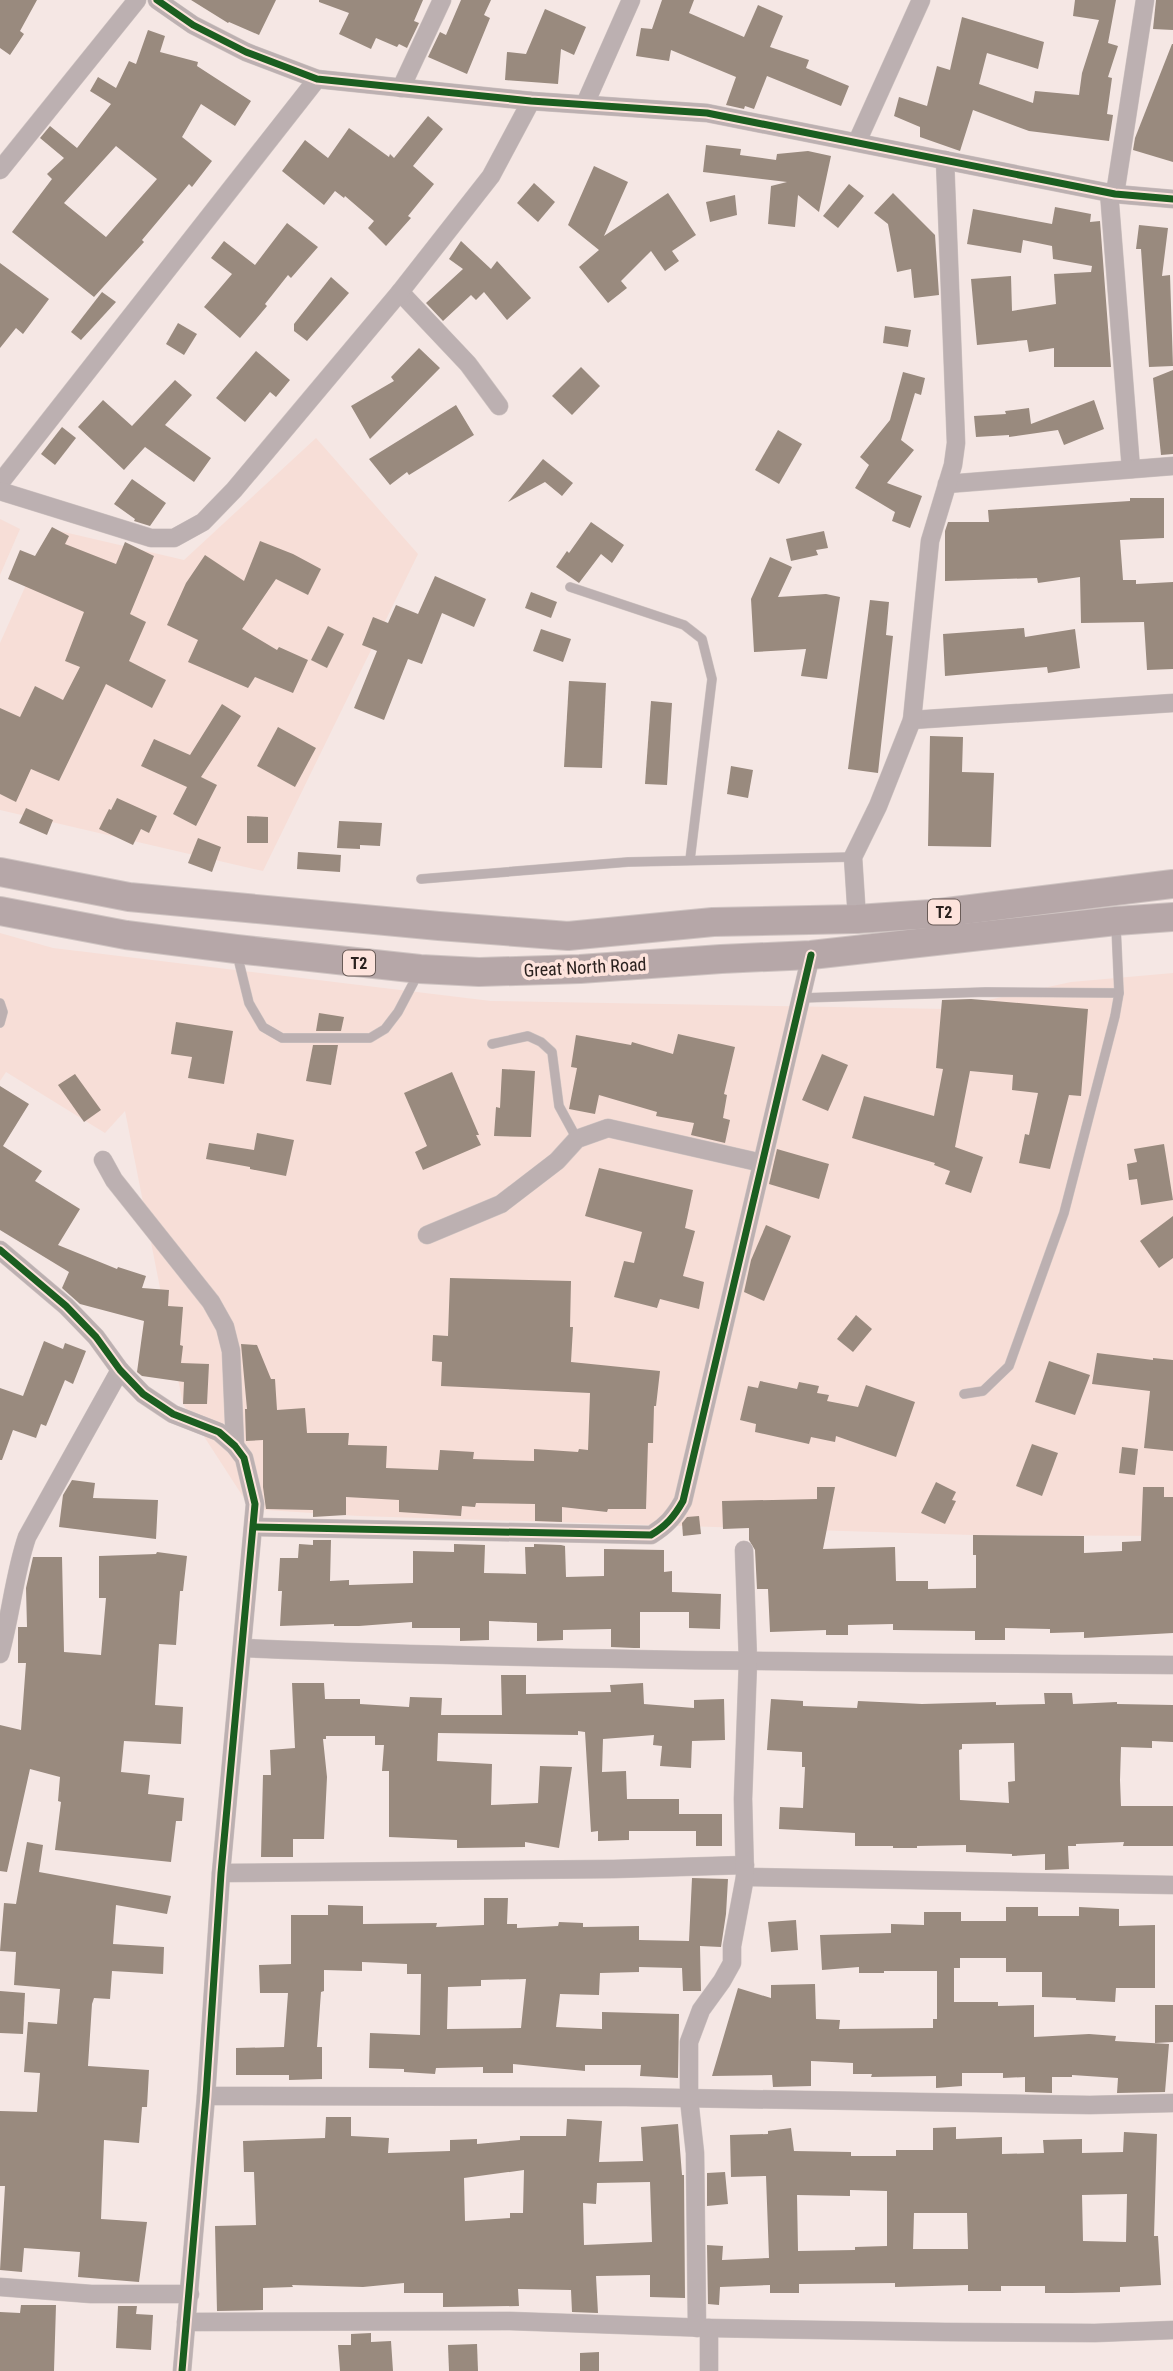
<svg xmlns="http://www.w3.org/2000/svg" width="1173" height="2371" font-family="'Roboto Condensed',sans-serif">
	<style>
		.built { fill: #f7ded7 }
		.building { fill: #998a7e; fill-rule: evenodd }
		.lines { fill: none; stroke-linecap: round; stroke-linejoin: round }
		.lane-casing { stroke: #cfc4c2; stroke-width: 10 }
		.street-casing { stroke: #cfc4c2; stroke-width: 19 }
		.primary-casing { stroke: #cfc4c2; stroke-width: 30 }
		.lane { stroke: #bcb0b1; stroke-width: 9 }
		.street { stroke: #bcb0b1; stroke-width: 18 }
		.primary { stroke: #b6a7a8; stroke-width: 28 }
		.cycleway-casing { stroke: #fde3dc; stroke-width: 11 }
		.cycleway { stroke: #1b5e20; stroke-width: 7 }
		.labels { text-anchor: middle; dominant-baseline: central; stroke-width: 7; stroke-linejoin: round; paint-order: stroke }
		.shield { fill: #fde3dc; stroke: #695b57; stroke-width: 2 }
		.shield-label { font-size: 16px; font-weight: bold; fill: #2a211e }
		.street-label { font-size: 18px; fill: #2a211e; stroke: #fde3dc }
	</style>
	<rect width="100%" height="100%" fill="#f5e7e4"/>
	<g class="built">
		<polygon points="316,438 418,554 263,871 0,810 0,643 51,529 184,560"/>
		<polygon points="0,519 20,529 0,575"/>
		<polygon points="0,933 53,948 491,1001 947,1009 1071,982 1173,973 1173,1536 973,1535 359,1516 251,1509 183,1404 125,1111 105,1133 6,1072 0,1081"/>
	</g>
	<g class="building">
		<polygon points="0,0 37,0 20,31 24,34 10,55 0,48"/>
		<polygon points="191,0 276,0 259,35 229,22 228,23"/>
		<polygon points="319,0 423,0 414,21 419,23 407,48 399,44 397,47 376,38 371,49 339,34 349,13 319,2"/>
		<polygon points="461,0 491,0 484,15 490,18 467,74 428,57 440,32 446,35"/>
		<polygon points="662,0 694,0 689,13 744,37 758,5 783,16 770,47 809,60 806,68 849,86 841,106 767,76 754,109 745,106 744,109 726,105 736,77 671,50 669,61 636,56 641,28 652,29"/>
		<polygon points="1075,0 1116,0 1108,43 1118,46 1108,77 1112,78 1107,114 1113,115 1109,141 1029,131 973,110 960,151 920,137 920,127 894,116 899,97 927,106 937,66 950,70 962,17 1044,42 1038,69 987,53 979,84 1033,103 1035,91 1079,95 1082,73 1099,20 1073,16"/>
		<polygon points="1156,0 1173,0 1173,30 1153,29"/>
		<polygon points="545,9 586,27 574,55 561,49 558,84 505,80 507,52 526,54"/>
		<path d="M148 30 165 36 160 52 198 62 197 66 251 101 235 126 201 104 182 137 212 161 192 187 189 184 142 240 144 242 94 297 12 232 52 179 47 174 64 158 40 138 50 126 77 148 111 104 90 91 98 77 116 88 129 61 136 64ZM116 146 157 179 106 237 64 203Z"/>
		<polygon points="1172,44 1173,44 1173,162 1133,150 1135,138"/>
		<polygon points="428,116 443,129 413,166 434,184 408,216 411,218 386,246 368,228 374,221 345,196 344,198 335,191 324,205 282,171 305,140 328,158 349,128 389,157 390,154 394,158"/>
		<polygon points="706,145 741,149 740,155 776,160 777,154 808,151 831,156 819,212 798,195 795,227 768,224 771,186 787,182 703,172"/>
		<polygon points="594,166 628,182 604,236 668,193 696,235 672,251 679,261 665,271 651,251 621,281 627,288 608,303 579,267 599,250 568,225"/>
		<polygon points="534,183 555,202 538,222 517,203"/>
		<polygon points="849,184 864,196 838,228 823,216"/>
		<polygon points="893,193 935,235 939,295 914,298 911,269 897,272 888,224 874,213"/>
		<polygon points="735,195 737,215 710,222 706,202"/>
		<polygon points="1055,207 1091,214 1090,222 1100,221 1111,367 1054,367 1054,348 1029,352 1027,340 977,345 971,279 1011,276 1012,311 1056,304 1054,274 1091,272 1092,266 1053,259 1052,246 1023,240 1021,253 967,244 973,209 1052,224"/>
		<polygon points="287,223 318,247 291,278 288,275 265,304 267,306 240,338 204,307 232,274 211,258 224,241 255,265"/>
		<polygon points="1139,225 1168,228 1162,276 1170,275 1173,366 1149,367 1141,249 1136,249"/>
		<polygon points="461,241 491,269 497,261 531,298 507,320 484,292 476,300 471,295 443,321 426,303 463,269 449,259"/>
		<polygon points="0,263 49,299 23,334 16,328 0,348"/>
		<polygon points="331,277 349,293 307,341 294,331 294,324"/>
		<polygon points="102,292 116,302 81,340 71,332"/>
		<polygon points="178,323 197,334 184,355 166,344"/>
		<polygon points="885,326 911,330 908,347 883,343"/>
		<polygon points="419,348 440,368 370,439 351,406 394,381 391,377"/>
		<polygon points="256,351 290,380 276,397 270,392 245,422 216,398"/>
		<polygon points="581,367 600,386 572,415 552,396"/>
		<polygon points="1173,370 1173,454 1161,455 1153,378"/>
		<polygon points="903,372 925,378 921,395 915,393 901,440 914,450 887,483 922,496 910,528 892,521 895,512 855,488 869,465 860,457 890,420"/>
		<polygon points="175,380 192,395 165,425 211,458 194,482 145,447 124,470 78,427 103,400 132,426"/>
		<polygon points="1094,400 1104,429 1064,445 1058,430 1009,437 1009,435 976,437 974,416 1006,414 1005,411 1029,408 1031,424"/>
		<polygon points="456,405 474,435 409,475 407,472 390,485 369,459"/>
		<polygon points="62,427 76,438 55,465 41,454"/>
		<polygon points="778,430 802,444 779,484 755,470"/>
		<polygon points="543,459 573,483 562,496 545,482 508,502"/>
		<polygon points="132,479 166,503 150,526 134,521 135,519 114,504"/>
		<polygon points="1130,498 1164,498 1164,538 1120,540 1123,580 1136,580 1136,584 1173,582 1173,669 1147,670 1144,622 1081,623 1080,577 1038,583 1037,578 945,581 945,531 948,522 989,522 988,510 1130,501"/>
		<polygon points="591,522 624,545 612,563 601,554 579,583 556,567 567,551 569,553"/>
		<polygon points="52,527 69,536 65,544 116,564 125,542 154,556 130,614 146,622 129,661 166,680 152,708 106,684 59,781 31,769 16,802 0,794 0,708 20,717 35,686 63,700 80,667 65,661 84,612 8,579 20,550 35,556"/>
		<polygon points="824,531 828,548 816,550 818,555 791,561 786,539"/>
		<polygon points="260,541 293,554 321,569 308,595 276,579 242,629 277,650 279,647 308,660 293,693 255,677 248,688 188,662 198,640 167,625 186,583 205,555 244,581"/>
		<polygon points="770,557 792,567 778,597 826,594 840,597 827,679 801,676 806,649 754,652 751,599"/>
		<polygon points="435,576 486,599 474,627 442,613 422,664 408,659 384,720 354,708 377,651 362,645 373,617 388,623 396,605 418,614"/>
		<polygon points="531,592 557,602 551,618 525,608"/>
		<polygon points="870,600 889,602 886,635 893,636 878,773 848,769"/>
		<polygon points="328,626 344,634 327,668 311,660"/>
		<polygon points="1024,628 1025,637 1075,629 1080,668 1048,673 1047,667 945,676 943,634"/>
		<polygon points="541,629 571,639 563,662 533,651"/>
		<polygon points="569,681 606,683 602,768 564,767"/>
		<polygon points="651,701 672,703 667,785 645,784"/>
		<polygon points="222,704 241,716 201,777 217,785 196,826 173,814 187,787 141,766 154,739 190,755"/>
		<polygon points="278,727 316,748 295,787 257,766"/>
		<polygon points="930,736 963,737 962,772 994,773 991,847 928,846"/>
		<polygon points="731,766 753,770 748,798 727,794"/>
		<polygon points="117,798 157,816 149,833 141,829 133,845 99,829 109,809 111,810"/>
		<polygon points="26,808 53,820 47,835 19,823"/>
		<polygon points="247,816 268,817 268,843 247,843"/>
		<polygon points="339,821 382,823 380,846 360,845 360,849 337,848"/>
		<polygon points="198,838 221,847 212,872 188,863"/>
		<polygon points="298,852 341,855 340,872 297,869"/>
		<polygon points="971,999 1088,1009 1081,1096 1069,1095 1050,1169 1019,1163 1025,1134 1029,1135 1038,1093 1012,1090 1013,1075 970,1071 955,1147 983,1157 971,1193 945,1184 950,1171 934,1165 935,1163 852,1138 864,1096 934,1116 943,1069 936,1068 942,1000"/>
		<polygon points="319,1013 344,1017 341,1031 316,1031"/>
		<polygon points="176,1022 233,1031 224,1084 188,1078 192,1057 171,1054"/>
		<polygon points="678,1034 735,1047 724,1094 727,1095 723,1118 730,1120 725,1143 691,1135 694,1123 656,1116 657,1112 599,1095 595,1114 569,1109 577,1068 571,1067 576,1035 631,1045 632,1042 673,1054"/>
		<polygon points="313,1045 338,1045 331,1085 306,1081"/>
		<polygon points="822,1054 848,1065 828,1111 802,1100"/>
		<polygon points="502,1069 535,1071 531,1137 494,1136 496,1107 500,1108"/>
		<polygon points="452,1072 479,1135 476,1135 481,1145 423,1170 415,1152 427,1146 404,1093"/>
		<polygon points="75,1074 101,1110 84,1122 58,1085"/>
		<polygon points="0,1086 29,1104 3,1146 42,1171 35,1181 80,1209 58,1245 117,1269 118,1267 146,1276 142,1288 169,1290 168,1306 183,1307 180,1345 183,1346 181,1363 209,1364 207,1404 183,1404 184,1382 142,1376 137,1372 144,1321 80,1304 62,1288 69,1272 0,1230"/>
		<polygon points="257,1133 294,1140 286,1176 250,1169 250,1167 206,1159 209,1143 254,1150"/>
		<polygon points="1164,1144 1173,1200 1141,1205 1137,1179 1129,1180 1127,1164 1137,1162 1134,1149"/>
		<polygon points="777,1149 829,1164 819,1199 769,1184"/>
		<polygon points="599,1168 693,1190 685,1228 695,1231 683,1276 704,1282 699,1309 660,1299 657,1308 614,1297 624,1261 634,1263 642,1232 585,1216"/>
		<polygon points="1173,1216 1173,1258 1159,1268 1140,1241"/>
		<polygon points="766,1225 791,1236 764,1301 744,1292 751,1260"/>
		<polygon points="450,1278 571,1281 570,1327 573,1327 571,1362 660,1371 656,1406 654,1406 653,1443 648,1443 646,1509 608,1509 607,1512 562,1507 562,1522 535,1521 535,1504 476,1503 475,1507 462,1506 461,1516 399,1512 399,1500 346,1497 346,1515 313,1517 313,1510 266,1509 263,1487 263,1440 246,1441 245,1409 247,1409 241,1344 257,1345 271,1379 275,1379 277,1410 305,1408 307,1433 349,1433 348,1445 387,1446 386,1468 438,1470 440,1450 474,1452 473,1459 534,1461 534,1449 578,1452 579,1449 588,1450 590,1393 441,1386 442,1362 432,1361 433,1335 448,1336"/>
		<polygon points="856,1315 872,1329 853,1352 837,1339"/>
		<polygon points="44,1341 63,1349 65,1343 86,1351 73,1384 65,1380 46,1426 41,1424 36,1438 13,1430 2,1460 0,1460 0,1388 23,1396"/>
		<polygon points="1097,1353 1153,1360 1153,1358 1173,1360 1173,1451 1144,1448 1150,1391 1092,1384"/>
		<polygon points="1049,1361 1090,1375 1075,1415 1035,1402"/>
		<polygon points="760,1381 797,1389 799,1382 819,1386 817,1393 829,1395 827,1401 858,1407 866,1385 915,1402 896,1457 836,1436 835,1442 811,1437 809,1444 755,1432 756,1424 740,1420 748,1386 758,1388"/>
		<polygon points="1032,1444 1058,1453 1042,1496 1016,1486"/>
		<polygon points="1122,1447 1138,1449 1135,1475 1119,1473"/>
		<polygon points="72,1480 95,1483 93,1498 158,1500 156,1539 59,1527 63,1495"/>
		<polygon points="936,1482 956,1492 952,1500 956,1501 945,1524 921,1513"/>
		<polygon points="817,1487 835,1487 823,1549 895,1547 896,1581 928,1581 928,1589 976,1588 976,1555 973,1555 973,1535 1084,1536 1084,1553 1122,1551 1122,1542 1141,1541 1143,1487 1164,1487 1164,1497 1173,1497 1173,1633 1084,1638 1084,1632 1050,1633 1050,1629 1005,1628 1005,1640 975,1640 975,1631 893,1630 893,1624 848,1625 848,1635 826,1635 826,1630 770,1632 768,1589 757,1589 755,1550 749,1540 749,1528 723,1529 722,1501 817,1499"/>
		<polygon points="699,1516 701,1534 683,1536 682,1523 687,1517"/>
		<polygon points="313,1540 331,1540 330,1581 349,1580 349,1585 413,1583 413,1551 454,1552 454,1544 485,1545 484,1573 526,1574 525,1547 534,1547 534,1544 561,1545 565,1546 566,1577 604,1576 604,1549 664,1550 664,1572 672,1571 672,1592 721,1594 720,1629 689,1628 689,1612 640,1612 640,1648 634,1648 611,1647 611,1629 563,1630 563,1640 537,1641 537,1623 489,1621 489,1640 460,1641 460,1628 412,1628 412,1622 359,1626 334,1626 334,1624 280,1626 282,1591 278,1591 280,1558 298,1558 299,1544 313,1545"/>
		<polygon points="157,1552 187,1556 183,1591 180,1591 176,1645 159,1644 155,1705 183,1707 181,1744 124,1741 121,1772 150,1775 148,1794 184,1798 182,1821 176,1821 171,1862 55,1850 61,1802 58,1801 60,1777 30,1769 7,1872 0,1871 0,1725 21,1730 26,1663 18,1663 18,1627 27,1627 26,1588 33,1557 62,1557 64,1652 101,1655 106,1598 99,1598 99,1556 156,1554"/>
		<polygon points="501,1675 526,1675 526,1694 611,1692 610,1685 643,1683 644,1704 694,1708 694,1700 724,1699 725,1740 692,1741 691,1768 660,1766 662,1746 653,1745 654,1735 603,1739 602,1772 626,1771 627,1799 679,1799 679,1814 722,1814 722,1846 696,1846 696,1831 629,1831 629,1840 598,1841 598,1831 591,1832 585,1732 578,1731 578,1735 438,1733 437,1761 492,1764 491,1805 538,1803 540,1766 572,1767 559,1848 525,1842 525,1847 457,1848 457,1840 389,1837 389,1771 382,1771 384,1745 375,1745 375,1736 326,1736 326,1739 323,1739 327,1777 324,1839 293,1839 293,1857 261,1857 263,1775 271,1775 270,1750 295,1748 292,1683 324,1683 325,1699 360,1699 360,1704 409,1707 410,1697 442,1698 441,1715 502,1715"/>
		<path d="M1044 1693H1072L1073 1704 1117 1702V1704L1173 1705V1742L1152 1741V1748L1121 1747 1120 1780 1121 1806H1173V1846H1123L1124 1842 1076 1844V1846H1068L1069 1869 1045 1870V1854L1012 1856V1854L966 1852V1845L917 1846V1848H893V1846H855V1833L779 1829 780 1807 803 1808 805 1767H802V1752L767 1750 771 1699 803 1701V1706L857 1708 858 1701 922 1704 996 1702V1705L1045 1704ZM1014 1743 1015 1781 1008 1782 1009 1803 960 1800 959 1750 962 1749V1744Z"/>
		<polygon points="27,1842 43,1845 39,1872 171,1896 167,1914 116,1905 113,1944 164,1947 163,1974 112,1971 110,1999 94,1998 92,2004 88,2066 149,2070 147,2107 142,2107 139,2143 104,2140 101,2219 147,2222 139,2282 78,2277 80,2252 24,2248 22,2272 0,2270 5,2186 0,2186 0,2111 37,2112 40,2073 24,2072 28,2022 57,2024 60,1989 14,1985 16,1952 0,1951 4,1903 16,1904"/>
		<path d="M692 1878 728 1879 726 1914 721 1947 700 1946 701 1991H683L682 1968 639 1967V1972L600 1973 599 1995 560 1994 556 2027 602 2029V2012L679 2014 678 2078 640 2076 641 2065H585V2071L513 2064V2073H483V2067L436 2068 435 2074 404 2072V2069L369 2068 370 2033 420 2035 421 1974H407V1964L362 1962V1971L324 1970V1991L321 1992 317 2047H322V2079L289 2080V2075H236V2048L284 2047 288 1993H260L259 1965 291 1964V1915H328V1905L363 1906V1924L437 1923 436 1927 484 1925V1898H508L507 1924H517V1928L558 1926 559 1922 583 1923V1927L639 1926V1940L689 1941ZM526 1979 521 2028 447 2029 448 1987 481 1986V1980Z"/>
		<polygon points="1006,1907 1038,1907 1038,1916 1079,1916 1079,1907 1119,1909 1119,1926 1155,1925 1155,1988 1116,1988 1115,2002 1076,2000 1076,1998 1042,1997 1042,1972 1006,1972 1006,1958 960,1958 960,1968 954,1968 954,2002 998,2002 998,2006 1034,2005 1034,2037 1089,2034 1116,2036 1115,2041 1169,2044 1165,2092 1117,2093 1118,2078 1072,2075 1072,2077 1052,2077 1052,2093 1025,2092 1025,2077 1003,2078 1003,2073 962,2073 962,2086 936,2088 936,2076 871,2077 872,2074 853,2074 853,2063 811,2061 811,2086 773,2087 772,2075 712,2076 738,1988 771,1998 771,1985 815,1984 816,2019 840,2020 839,2029 933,2028 933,2019 937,2019 937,1971 884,1971 884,1973 859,1973 859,1967 822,1970 820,1935 891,1933 891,1924 924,1925 924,1912 961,1912 961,1921 1006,1921"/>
		<polygon points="796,1920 798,1950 771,1952 768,1922"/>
		<polygon points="0,1991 25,1993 23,2034 0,2033"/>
		<polygon points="1155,2005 1173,2005 1173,2042 1155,2043"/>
		<path d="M326 2117H351V2136L389 2138 388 2153 450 2151V2140L477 2139V2144L520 2140V2136H566L567 2119 602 2121 599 2162 643 2161 641 2127 678 2124 682 2175H684L685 2298 650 2297V2275L596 2276 598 2313 572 2312 571 2290 518 2289 519 2306 443 2307V2293H404V2283L363 2287 292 2285 293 2287 263 2288V2310L217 2311 215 2226 256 2225 254 2172H244L243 2141 325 2138ZM524 2170 523 2213H510V2218L465 2221 464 2178ZM650 2182 652 2242 584 2245 583 2203 596 2204 597 2183Z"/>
		<path d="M956 2127V2139L1002 2137V2154L1044 2153 1043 2140 1082 2139V2153L1123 2152 1124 2132 1157 2134 1154 2236H1158L1161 2285 1120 2287V2292L1072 2293H1045V2286H1001V2291H968V2285L895 2287V2283L799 2284V2293H770V2285L720 2287 719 2305 708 2304 707 2245 723 2246 722 2260 769 2258 766 2176 731 2177 730 2135 768 2134V2131L791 2128 794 2151 851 2152V2156H896V2150H933V2128ZM850 2190 887 2191V2246L855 2247V2250L798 2251 797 2195 850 2196ZM1127 2194 1126 2242 1083 2241 1082 2195ZM914 2213H967L968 2249H913Z"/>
		<polygon points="725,2172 728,2204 707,2206 707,2173"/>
		<polygon points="21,2305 56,2305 54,2371 0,2371 0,2312 20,2313"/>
		<polygon points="118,2306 137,2306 136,2314 153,2315 151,2350 116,2348"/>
		<polygon points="371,2333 371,2342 391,2341 393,2371 340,2371 338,2345 351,2345 351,2334"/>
		<polygon points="477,2344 478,2371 449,2371 448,2345"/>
		<polygon points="599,2352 599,2371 580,2371 580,2353"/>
	</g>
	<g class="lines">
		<defs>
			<g id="lane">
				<polyline points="570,587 684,625 702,639 712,679 690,860"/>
				<polyline points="421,879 628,862 853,857"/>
				<polyline points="237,954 249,1003 263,1027 282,1038 370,1038 385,1029 398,1012 418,974"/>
				<polyline points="801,998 986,992 1119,993"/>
				<polyline points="0,1003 3,1012 0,1023"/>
				<polyline points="492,1044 528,1036 541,1042 552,1052 559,1106 577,1139"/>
				<polyline points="964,1394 983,1391 1009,1366 1064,1213 1115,1016 1119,993 1116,926"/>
			</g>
			<g id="street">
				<polyline points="157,0 193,25 246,52 317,79 531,101 707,113 1115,194 1173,199"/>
				<polyline points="401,88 442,0"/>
				<polyline points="585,104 631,0"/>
				<polyline points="857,142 921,0"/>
				<polyline points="0,170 137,0"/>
				<polyline points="1109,192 1131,469"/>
				<polyline points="1115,194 1145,0"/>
				<polyline points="400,292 468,364 499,406"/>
				<polyline points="0,483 317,79"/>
				<polyline points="947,484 1173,466"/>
				<polyline points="0,491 151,538 174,538 203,522 234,490 400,292 491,176 531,101"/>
				<polyline points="912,720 1173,703"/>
				<polyline points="857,919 853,857 878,806 912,720 930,541 953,465 956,443 945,160"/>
				<polyline points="103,1160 114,1180 211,1302 225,1327 231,1351 235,1446"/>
				<polyline points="427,1235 501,1204 557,1161 577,1139 608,1128 762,1163"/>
				<polyline points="0,1250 66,1306 96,1337 120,1370 143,1394 173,1414 219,1432 235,1446 244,1458 255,1504 221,1873 206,2096 182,2371"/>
				<path d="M255 1527 651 1535C666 1526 674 1517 683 1501L811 955"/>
				<path d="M243 1648C553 1661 863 1662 1173 1665"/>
				<path d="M0 1654C11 1615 14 1575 27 1537L120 1370"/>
				<polyline points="221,1873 614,1869 745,1865"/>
				<polyline points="745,1877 1173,1885"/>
				<polyline points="206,2096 626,2097 1090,2105 1173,2103"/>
				<polyline points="0,2287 91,2294 190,2294"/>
				<polyline points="186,2322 510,2321 709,2328 945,2332 1095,2333 1173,2330"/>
				<polyline points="697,2328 695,2153 689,2099 689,2042 701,2010 722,1981 732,1963 732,1946 745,1877 743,1799 748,1661 744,1550"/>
				<polyline points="709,2371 709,2328"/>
			</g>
			<g id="primary">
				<polyline points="0,872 129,897 439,926 568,936 713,922 857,919 931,914 1173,884"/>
				<polyline points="0,911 126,935 236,949 420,969 479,972 580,969 721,959 811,955 1116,921 1173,917"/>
			</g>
		</defs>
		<use href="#lane" class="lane-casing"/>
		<use href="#street" class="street-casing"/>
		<use href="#primary" class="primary-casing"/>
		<use href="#lane" class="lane"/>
		<use href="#street" class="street"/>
		<use href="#primary" class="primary"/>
		<defs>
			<g id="cycleway">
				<polyline points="157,0 193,25 246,52 317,79 531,101 707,113 1115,194 1173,199"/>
				<polyline points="0,1250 66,1306 96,1337 120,1370 143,1394 173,1414 219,1432 235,1446 244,1458 255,1504 221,1873 206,2096 182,2371"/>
				<path d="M255 1527 651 1535C666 1526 674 1517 683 1501L811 955"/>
			</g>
		</defs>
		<use href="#cycleway" class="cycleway-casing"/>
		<use href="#cycleway" class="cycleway"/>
	</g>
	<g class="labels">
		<g class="shield">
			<rect x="928" y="899.5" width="32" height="25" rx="5"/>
			<rect x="343" y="950.5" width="32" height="25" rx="5"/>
		</g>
		<g class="shield-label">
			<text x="944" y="912">T2</text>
			<text x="359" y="963">T2</text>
		</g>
		<g class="street-label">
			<text transform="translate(585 967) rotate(-3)">Great North Road</text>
		</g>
	</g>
</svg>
